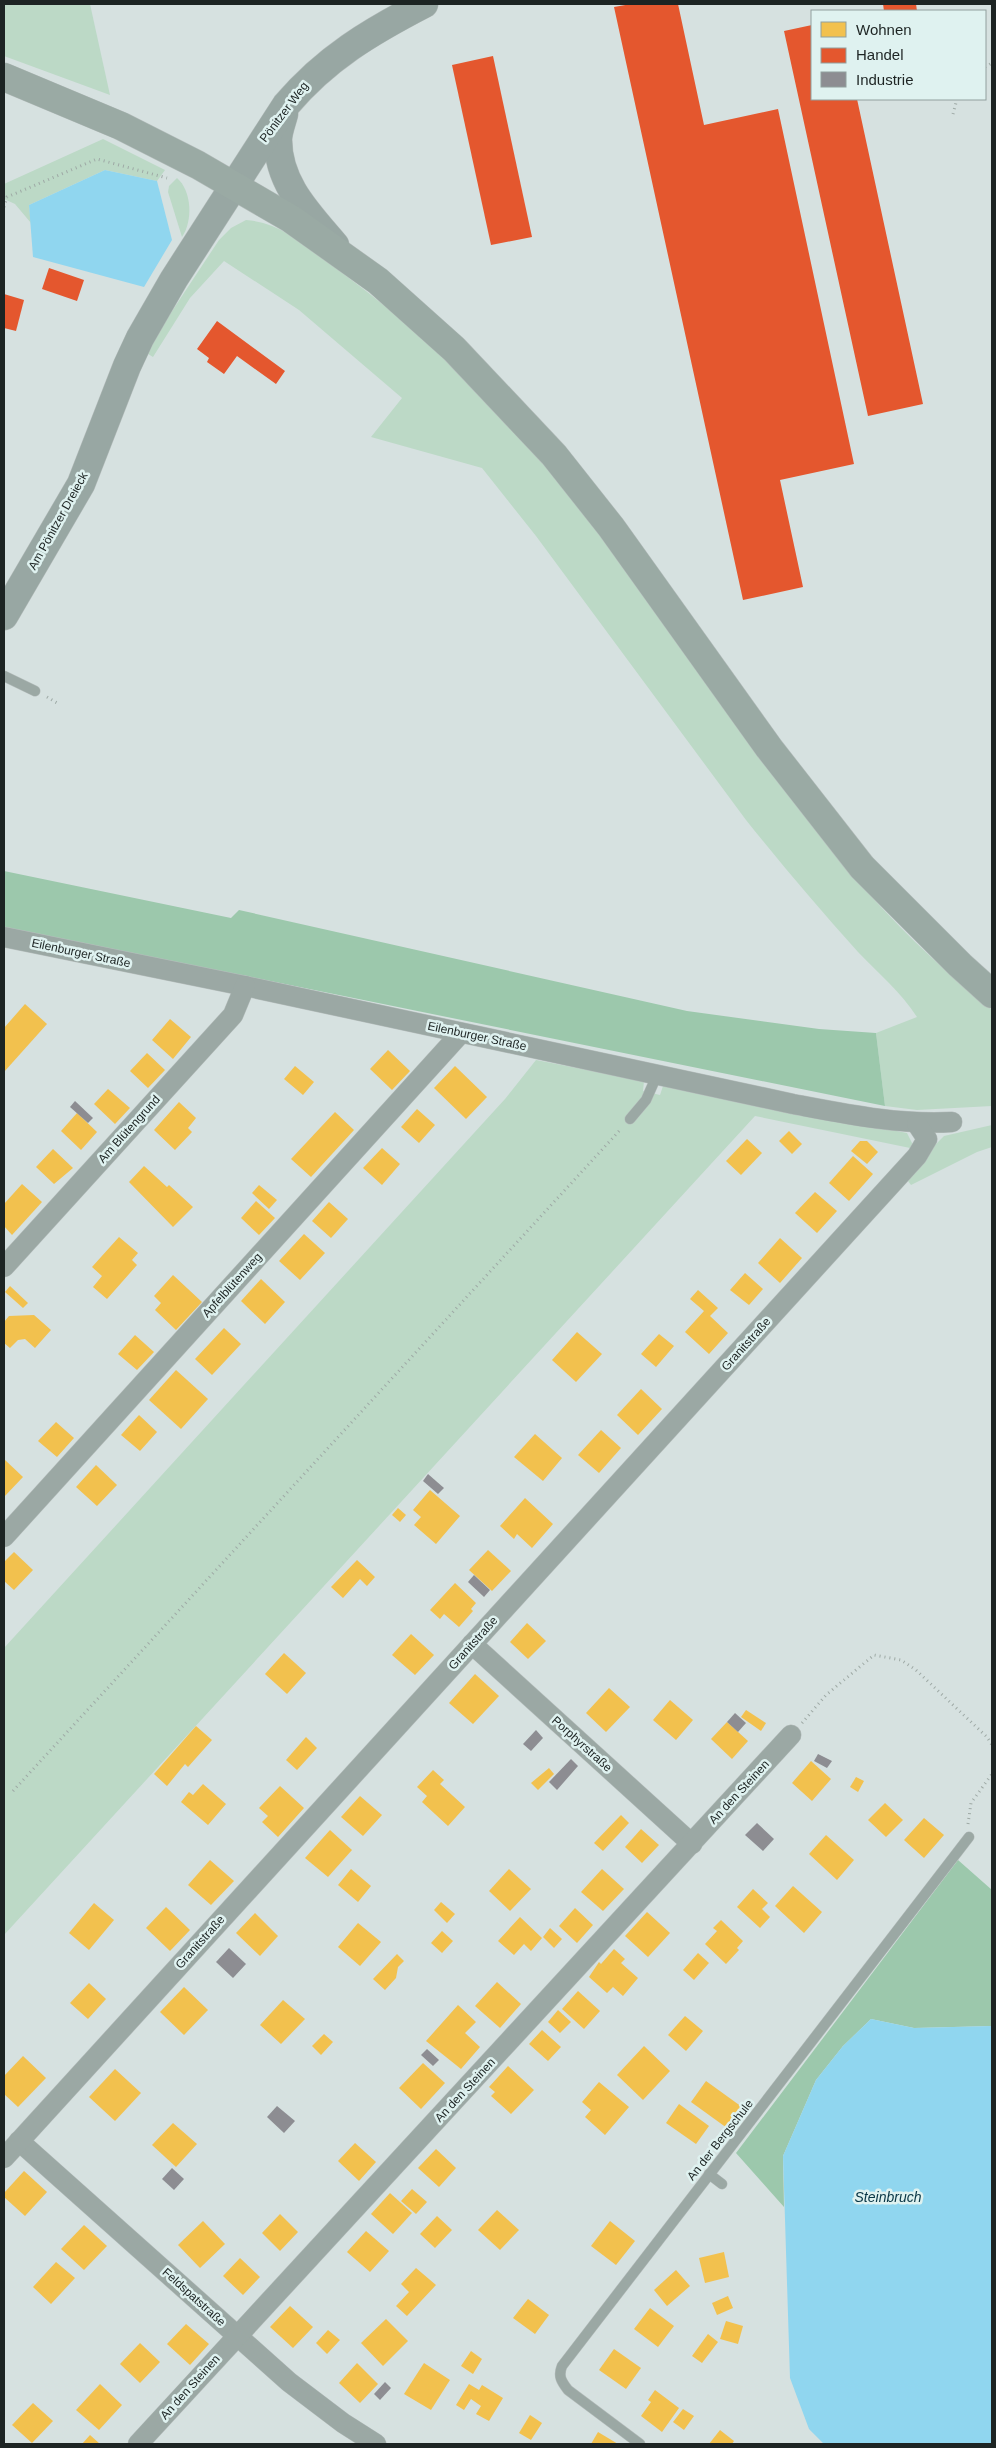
<svg xmlns="http://www.w3.org/2000/svg" width="996" height="2448" font-family="Arial,sans-serif">
	<style>
		.green { fill: #bcd9c6 }
		.forest { fill: #9cc8ac }
		.water { fill: #90d6ef }
		.homes { fill: #f2c14e }
		.shops { fill: #e4572e }
		.industry { fill: #8d8d92 }
		.lines { fill: none; stroke-linecap: round; stroke-linejoin: round }
		.lane-casing { stroke: #b6bebd; stroke-width: 11 }
		.street-casing { stroke: #b6bebd; stroke-width: 21 }
		.secondary-casing { stroke: #b6bebd; stroke-width: 29 }
		.primary-casing { stroke: #b6bebd; stroke-width: 29 }
		.path { stroke: #9ea9a5; stroke-width: 3; stroke-dasharray: 1 4; stroke-linecap: butt }
		.lane { stroke: #9ba8a4; stroke-width: 10 }
		.street { stroke: #9ba8a4; stroke-width: 20 }
		.secondary { stroke: #98a7a3; stroke-width: 28 }
		.primary { stroke: #9aaaa4; stroke-width: 28 }
		.labels { text-anchor: middle; dominant-baseline: central; stroke-width: 5; stroke-linejoin: round; paint-order: stroke }
		.street-label { font-size: 12px; fill: #1d2423; stroke: #dff2f0 }
		.water-label { font-size: 14px; font-style: italic; fill: #093645; stroke: #dff2f0 }
	</style>
	<rect width="100%" height="100%" fill="#d6e1e0"/>
	<g class="green">
		<polygon points="4,4 90,4 110,95 4,56"/>
		<polygon points="103,139 165,170 157,181 105,170 29,205 31,223 15,204 4,199 4,184"/>
		<path d="M177 178C192 191 193 221 182 237L168 192 169 186Z"/>
		<path d="M246 220C285 223 314 252 345 275 442 347 529 436 601 533 673 631 739 735 815 829 850 874 888 917 930 956 950 975 971 992 992 1010V1106L917 1110 885 1106 876 1033 917 1017C901 992 878 973 858 952 819 909 782 865 746 820L536 536 482 468 371 437 402 398 299 310 224 261 190 298 153 357 145 352 219 240 231 228Z"/>
		<polygon points="536,1060 644,1081 643,1091 660,1095 663,1086 907,1133 915,1149 755,1116 4,1935 4,1648 505,1099"/>
		<polygon points="992,1125 992,1147 977,1152 911,1185 908,1181 932,1148 944,1136"/>
	</g>
	<g class="forest">
		<polygon points="4,871 231,918 239,910 687,1011 819,1029 876,1033 885,1106 4,927"/>
		<polygon points="958,1860 992,1890 992,2026 914,2028 871,2019 843,2046 816,2080 783,2156 784,2207 736,2153"/>
	</g>
	<g class="water">
		<polygon points="105,170 157,181 172,240 144,287 33,257 29,205"/>
		<polygon points="871,2019 914,2028 992,2026 992,2444 824,2444 809,2429 790,2378 783,2156 816,2080 843,2046"/>
	</g>
	<g class="homes">
		<polygon points="25,1004 47,1024 4,1072 4,1028"/>
		<polygon points="170,1019 191,1037 173,1059 152,1040"/>
		<polygon points="388,1050 410,1071 392,1090 370,1069"/>
		<polygon points="147,1053 165,1070 148,1088 130,1071"/>
		<polygon points="295,1066 314,1082 303,1095 284,1079"/>
		<polygon points="455,1066 487,1097 466,1119 434,1088"/>
		<polygon points="108,1089 130,1108 115,1124 94,1104"/>
		<polygon points="179,1102 196,1118 188,1128 192,1132 175,1150 154,1130"/>
		<polygon points="417,1109 435,1125 419,1143 401,1127"/>
		<polygon points="335,1112 354,1130 311,1177 291,1159"/>
		<polygon points="77,1113 97,1132 81,1150 61,1131"/>
		<polygon points="789,1131 802,1144 792,1154 779,1141"/>
		<polygon points="747,1139 762,1153 741,1175 726,1161"/>
		<polygon points="860,1141 867,1141 878,1152 867,1164 851,1151"/>
		<polygon points="382,1148 400,1164 382,1185 363,1168"/>
		<polygon points="53,1149 73,1168 54,1184 36,1167"/>
		<polygon points="853,1156 873,1174 849,1201 829,1183"/>
		<polygon points="144,1166 167,1187 169,1185 193,1207 173,1227 129,1182"/>
		<polygon points="22,1184 42,1202 12,1235 4,1226 4,1204"/>
		<polygon points="259,1185 277,1200 269,1209 252,1193"/>
		<polygon points="815,1192 837,1211 817,1233 795,1213"/>
		<polygon points="256,1201 275,1218 259,1235 241,1218"/>
		<polygon points="329,1202 348,1219 331,1238 312,1221"/>
		<polygon points="304,1234 325,1253 300,1280 279,1261"/>
		<polygon points="119,1237 138,1253 132,1260 137,1265 107,1299 93,1287 102,1276 92,1267"/>
		<polygon points="780,1238 802,1258 780,1283 758,1263"/>
		<polygon points="745,1273 763,1289 749,1305 730,1290"/>
		<polygon points="173,1275 202,1302 176,1330 155,1310 161,1303 154,1296"/>
		<polygon points="261,1279 285,1302 265,1324 241,1301"/>
		<polygon points="10,1286 28,1303 23,1308 5,1292"/>
		<polygon points="698,1290 718,1308 710,1316 728,1333 709,1354 685,1332 704,1311 690,1299"/>
		<polygon points="34,1315 51,1330 35,1348 25,1339 18,1340 10,1348 4,1343 4,1322 9,1316"/>
		<polygon points="224,1328 241,1344 212,1375 195,1359"/>
		<polygon points="577,1332 602,1354 576,1382 552,1360"/>
		<polygon points="659,1334 674,1346 656,1367 641,1354"/>
		<polygon points="135,1335 154,1352 137,1370 118,1354"/>
		<polygon points="176,1370 208,1399 181,1429 149,1400"/>
		<polygon points="641,1389 662,1409 638,1435 617,1415"/>
		<polygon points="139,1415 157,1432 140,1451 121,1435"/>
		<polygon points="56,1422 74,1438 57,1457 38,1441"/>
		<polygon points="601,1430 621,1448 599,1473 578,1455"/>
		<polygon points="535,1434 562,1458 543,1481 514,1457"/>
		<polygon points="4,1459 23,1477 4,1497"/>
		<polygon points="96,1465 117,1485 97,1506 76,1487"/>
		<polygon points="430,1490 460,1516 436,1544 414,1525 421,1517 413,1510"/>
		<polygon points="525,1498 553,1524 532,1548 517,1534 514,1539 500,1526"/>
		<polygon points="398,1508 406,1515 400,1522 392,1515"/>
		<polygon points="488,1550 511,1571 492,1591 469,1570"/>
		<polygon points="14,1552 33,1570 14,1590 4,1581 4,1562"/>
		<polygon points="357,1560 375,1577 367,1586 360,1579 343,1598 331,1587"/>
		<polygon points="455,1583 476,1603 471,1609 473,1611 459,1627 444,1614 440,1619 430,1610"/>
		<polygon points="527,1623 546,1641 528,1659 510,1642"/>
		<polygon points="411,1634 434,1655 415,1675 392,1655"/>
		<polygon points="284,1653 306,1673 287,1694 265,1674"/>
		<polygon points="475,1674 499,1696 473,1724 449,1703"/>
		<polygon points="609,1688 630,1707 606,1732 586,1713"/>
		<polygon points="670,1700 693,1720 676,1740 653,1720"/>
		<polygon points="746,1710 766,1723 761,1731 741,1717"/>
		<polygon points="727,1722 748,1741 732,1759 711,1739"/>
		<polygon points="196,1726 212,1740 188,1767 185,1764 167,1786 154,1774"/>
		<polygon points="306,1737 317,1748 297,1770 286,1760"/>
		<polygon points="811,1761 831,1779 812,1801 792,1783"/>
		<polygon points="549,1768 554,1774 538,1790 531,1783"/>
		<polygon points="433,1770 444,1780 440,1784 465,1807 448,1826 422,1802 427,1796 417,1787"/>
		<polygon points="856,1777 864,1781 858,1792 850,1787"/>
		<polygon points="203,1784 226,1804 208,1825 181,1802 189,1792 193,1795"/>
		<polygon points="280,1786 304,1808 278,1837 262,1822 268,1816 259,1808"/>
		<polygon points="360,1796 382,1815 363,1836 341,1817"/>
		<polygon points="885,1803 903,1820 886,1837 868,1820"/>
		<polygon points="621,1815 629,1823 603,1851 594,1843"/>
		<polygon points="924,1818 944,1835 924,1858 904,1840"/>
		<polygon points="641,1829 659,1845 642,1863 625,1847"/>
		<polygon points="330,1830 352,1850 328,1877 305,1858"/>
		<polygon points="826,1835 854,1860 837,1880 809,1854"/>
		<polygon points="210,1860 234,1881 211,1905 188,1885"/>
		<polygon points="351,1869 371,1886 358,1902 338,1885"/>
		<polygon points="509,1869 531,1889 510,1911 489,1891"/>
		<polygon points="602,1869 624,1889 603,1911 581,1892"/>
		<polygon points="793,1886 822,1912 804,1933 775,1906"/>
		<polygon points="753,1889 768,1903 762,1909 770,1917 760,1928 737,1907"/>
		<polygon points="441,1902 455,1914 447,1923 434,1910"/>
		<polygon points="94,1903 114,1920 89,1950 69,1933"/>
		<polygon points="166,1907 190,1930 170,1951 146,1928"/>
		<polygon points="575,1908 593,1925 577,1943 559,1926"/>
		<polygon points="647,1912 670,1933 648,1957 625,1936"/>
		<polygon points="255,1913 278,1936 260,1956 236,1933"/>
		<polygon points="520,1917 542,1938 531,1951 524,1944 514,1955 498,1941"/>
		<polygon points="721,1920 743,1941 737,1948 739,1950 726,1964 705,1944 717,1931 713,1928"/>
		<polygon points="358,1923 381,1942 360,1966 338,1947"/>
		<polygon points="550,1928 562,1939 554,1948 543,1937"/>
		<polygon points="442,1931 453,1941 442,1953 431,1943"/>
		<polygon points="614,1949 625,1959 621,1963 638,1978 623,1996 613,1987 607,1993 589,1977 599,1962 601,1964"/>
		<polygon points="698,1953 709,1963 694,1980 683,1970"/>
		<polygon points="397,1954 404,1961 398,1967 396,1978 385,1990 373,1979"/>
		<polygon points="497,1982 521,2004 500,2028 475,2006"/>
		<polygon points="89,1983 106,1999 88,2019 70,2003"/>
		<polygon points="184,1987 208,2010 184,2035 160,2012"/>
		<polygon points="578,1991 600,2011 584,2029 562,2009"/>
		<polygon points="283,2000 305,2019 281,2044 260,2025"/>
		<polygon points="458,2005 476,2022 465,2033 480,2047 461,2069 426,2041"/>
		<polygon points="558,2010 571,2022 560,2033 548,2022"/>
		<polygon points="685,2016 703,2031 686,2051 668,2035"/>
		<polygon points="542,2030 561,2047 548,2061 529,2044"/>
		<polygon points="324,2034 333,2042 321,2055 312,2046"/>
		<polygon points="644,2046 670,2071 643,2100 617,2075"/>
		<polygon points="23,2056 46,2078 18,2107 4,2094 4,2076"/>
		<polygon points="423,2063 445,2083 421,2109 399,2088"/>
		<polygon points="508,2066 534,2090 511,2114 491,2096 495,2092 489,2087"/>
		<polygon points="115,2069 141,2093 115,2121 89,2097"/>
		<polygon points="706,2081 742,2107 727,2128 691,2102"/>
		<polygon points="599,2082 629,2107 605,2135 585,2117 591,2110 582,2102"/>
		<polygon points="679,2104 709,2126 696,2144 666,2123"/>
		<polygon points="173,2123 197,2144 176,2167 152,2145"/>
		<polygon points="355,2143 376,2162 359,2181 338,2161"/>
		<polygon points="436,2149 456,2168 439,2187 418,2168"/>
		<polygon points="24,2171 47,2192 25,2216 4,2197 4,2193"/>
		<polygon points="412,2189 427,2202 416,2214 401,2201"/>
		<polygon points="390,2193 412,2213 393,2234 371,2214"/>
		<polygon points="497,2210 519,2230 500,2250 478,2230"/>
		<polygon points="280,2214 298,2232 280,2251 262,2233"/>
		<polygon points="437,2216 452,2230 435,2248 420,2234"/>
		<polygon points="203,2221 225,2244 200,2268 178,2245"/>
		<polygon points="610,2221 635,2241 616,2265 591,2246"/>
		<polygon points="84,2225 107,2246 84,2270 61,2249"/>
		<polygon points="366,2231 389,2251 370,2272 347,2252"/>
		<polygon points="724,2252 729,2277 705,2283 699,2258"/>
		<polygon points="240,2258 260,2277 243,2295 223,2276"/>
		<polygon points="56,2262 75,2278 51,2304 33,2287"/>
		<polygon points="416,2268 436,2285 407,2316 396,2306 409,2292 401,2284"/>
		<polygon points="676,2270 690,2286 667,2306 654,2290"/>
		<polygon points="728,2296 733,2308 717,2315 712,2303"/>
		<polygon points="528,2299 549,2315 535,2334 513,2318"/>
		<polygon points="290,2306 313,2327 293,2348 270,2327"/>
		<polygon points="650,2308 674,2326 658,2347 634,2329"/>
		<polygon points="386,2319 408,2341 383,2366 361,2343"/>
		<polygon points="726,2321 743,2326 738,2344 720,2339"/>
		<polygon points="186,2324 209,2344 190,2365 167,2344"/>
		<polygon points="328,2330 340,2340 327,2354 316,2343"/>
		<polygon points="708,2334 718,2342 702,2363 692,2356"/>
		<polygon points="140,2343 160,2362 140,2383 120,2364"/>
		<polygon points="614,2349 641,2368 626,2389 599,2370"/>
		<polygon points="471,2351 482,2359 473,2374 461,2366"/>
		<polygon points="357,2363 378,2384 360,2403 339,2383"/>
		<polygon points="424,2363 450,2380 431,2410 404,2394"/>
		<polygon points="100,2384 122,2405 99,2430 76,2410"/>
		<polygon points="469,2384 479,2390 482,2385 503,2398 489,2421 476,2414 481,2406 471,2399 464,2410 456,2405"/>
		<polygon points="655,2390 679,2408 662,2432 641,2416 651,2402 648,2400"/>
		<polygon points="33,2403 53,2421 32,2443 12,2425"/>
		<polygon points="683,2409 694,2416 684,2430 673,2422"/>
		<polygon points="530,2415 542,2423 531,2440 519,2433"/>
		<polygon points="720,2430 734,2441 732,2444 709,2444"/>
		<polygon points="598,2432 618,2444 591,2444"/>
		<polygon points="90,2435 100,2444 82,2444"/>
	</g>
	<g class="shops">
		<polygon points="631,4 678,4 704,125 778,109 854,464 780,480 803,587 743,600 614,7"/>
		<polygon points="883,4 916,4 917,11 884,11"/>
		<polygon points="812,25 812,99 857,99 923,404 868,416 784,31"/>
		<polygon points="493,56 532,237 491,245 452,65"/>
		<polygon points="49,268 84,280 77,301 42,289"/>
		<polygon points="4,294 24,300 16,331 4,328"/>
		<polygon points="217,321 285,371 276,384 237,356 224,374 207,362 209,358 197,349"/>
	</g>
	<g class="industry">
		<polygon points="75,1101 93,1118 88,1123 70,1107"/>
		<polygon points="428,1474 444,1488 438,1494 423,1481"/>
		<polygon points="474,1575 490,1590 484,1597 468,1582"/>
		<polygon points="735,1713 746,1723 738,1732 727,1722"/>
		<polygon points="536,1730 543,1738 531,1751 523,1744"/>
		<polygon points="818,1754 832,1761 827,1768 814,1761"/>
		<polygon points="571,1759 578,1766 557,1790 549,1782"/>
		<polygon points="757,1823 774,1839 763,1851 745,1835"/>
		<polygon points="229,1948 246,1964 233,1978 216,1962"/>
		<polygon points="427,2049 439,2060 433,2066 421,2055"/>
		<polygon points="277,2106 295,2121 284,2133 267,2117"/>
		<polygon points="172,2168 184,2179 174,2190 162,2179"/>
		<polygon points="385,2382 391,2388 380,2400 374,2394"/>
	</g>
	<g class="lines">
		<defs>
			<g id="lane">
				<polyline points="4,676 35,691"/>
				<polyline points="630,1119 646,1100 657,1075"/>
				<polyline points="709,2174 722,2184"/>
				<path d="M640 2444 568 2390C561 2381 558 2376 562 2366L969 1837"/>
			</g>
			<g id="street">
				<path d="M4 937 245 986 793 1104C846 1114 898 1125 952 1122"/>
				<polyline points="4,1267 233,1015 245,986"/>
				<polyline points="4,1537 461,1033"/>
				<polyline points="472,1644 692,1844"/>
				<polyline points="19,2141 289,2382 343,2423 376,2444"/>
				<polyline points="4,2158 917,1156 927,1139 917,1124"/>
				<polyline points="138,2444 791,1735"/>
			</g>
			<g id="secondary">
				<path d="M284 114C282 122 278 132 278 140 278 184 309 214 335 245"/>
				<path d="M4 616 81 484 127 366 140 338 174 279 286 105C326 58 370 32 424 4"/>
			</g>
			<polyline id="primary" points="4,77 121,126 198,165 291,219 378,281 454,349 554,455 611,527 769,748 862,867 960,965 992,994"/>
		</defs>
		<use href="#lane" class="lane-casing"/>
		<use href="#street" class="street-casing"/>
		<use href="#secondary" class="secondary-casing"/>
		<use href="#primary" class="primary-casing"/>
		<g class="path">
			<polyline points="985,67 992,63"/>
			<polyline points="953,114 957,99"/>
			<polyline points="4,207 7,197 97,159 167,178"/>
			<polyline points="47,697 57,703"/>
			<polyline points="802,1723 826,1695 874,1655 901,1660 916,1670 987,1737 992,1745"/>
			<polyline points="13,1791 621,1129"/>
			<polyline points="968,1824 971,1803 992,1774"/>
		</g>
		<use href="#lane" class="lane"/>
		<use href="#street" class="street"/>
		<use href="#secondary" class="secondary"/>
		<use href="#primary" class="primary"/>
	</g>
	<g class="labels">
		<g class="street-label">
			<text transform="translate(284 112) rotate(-53)">Pönitzer Weg</text>
			<text transform="translate(58 521) rotate(-61)">Am Pönitzer Dreieck</text>
			<text transform="translate(81 953) rotate(12)">Eilenburger Straße</text>
			<text transform="translate(477 1036) rotate(12)">Eilenburger Straße</text>
			<text transform="translate(129 1129) rotate(-48)">Am Blütengrund</text>
			<text transform="translate(232 1285) rotate(-48)">Apfelblütenweg</text>
			<text transform="translate(746 1344) rotate(-48)">Granitstraße</text>
			<text transform="translate(473 1643) rotate(-48)">Granitstraße</text>
			<text transform="translate(582 1744) rotate(42)">Porphyrstraße</text>
			<text transform="translate(739 1792) rotate(-47)">An den Steinen</text>
			<text transform="translate(200 1942) rotate(-48)">Granitstraße</text>
			<text transform="translate(465 2090) rotate(-47)">An den Steinen</text>
			<text transform="translate(720 2140) rotate(-52)">An der Bergschule</text>
			<text transform="translate(194 2297) rotate(42)">Feldspatstraße</text>
			<text transform="translate(190 2387) rotate(-48)">An den Steinen</text>
		</g>
		<g class="water-label">
			<text x="888" y="2197">Steinbruch</text>
		</g>
	</g>
	<rect width="996" height="2448" fill="none" stroke="#1d2423" stroke-width="10"/>
	<rect x="811" y="10" width="175" height="90" fill="#dff2f0" stroke="#91a09e"/>
	<rect x="821" y="22" width="25" height="15" fill="#f2c14e" stroke="#91a09e"/>
	<text x="856" y="35" font-size="15" fill="#1d2423">Wohnen</text>
	<rect x="821" y="48" width="25" height="15" fill="#e4572e" stroke="#91a09e"/>
	<text x="856" y="60" font-size="15" fill="#1d2423">Handel</text>
	<rect x="821" y="72" width="25" height="15" fill="#8d8d92" stroke="#91a09e"/>
	<text x="856" y="85" font-size="15" fill="#1d2423">Industrie</text>
</svg>
